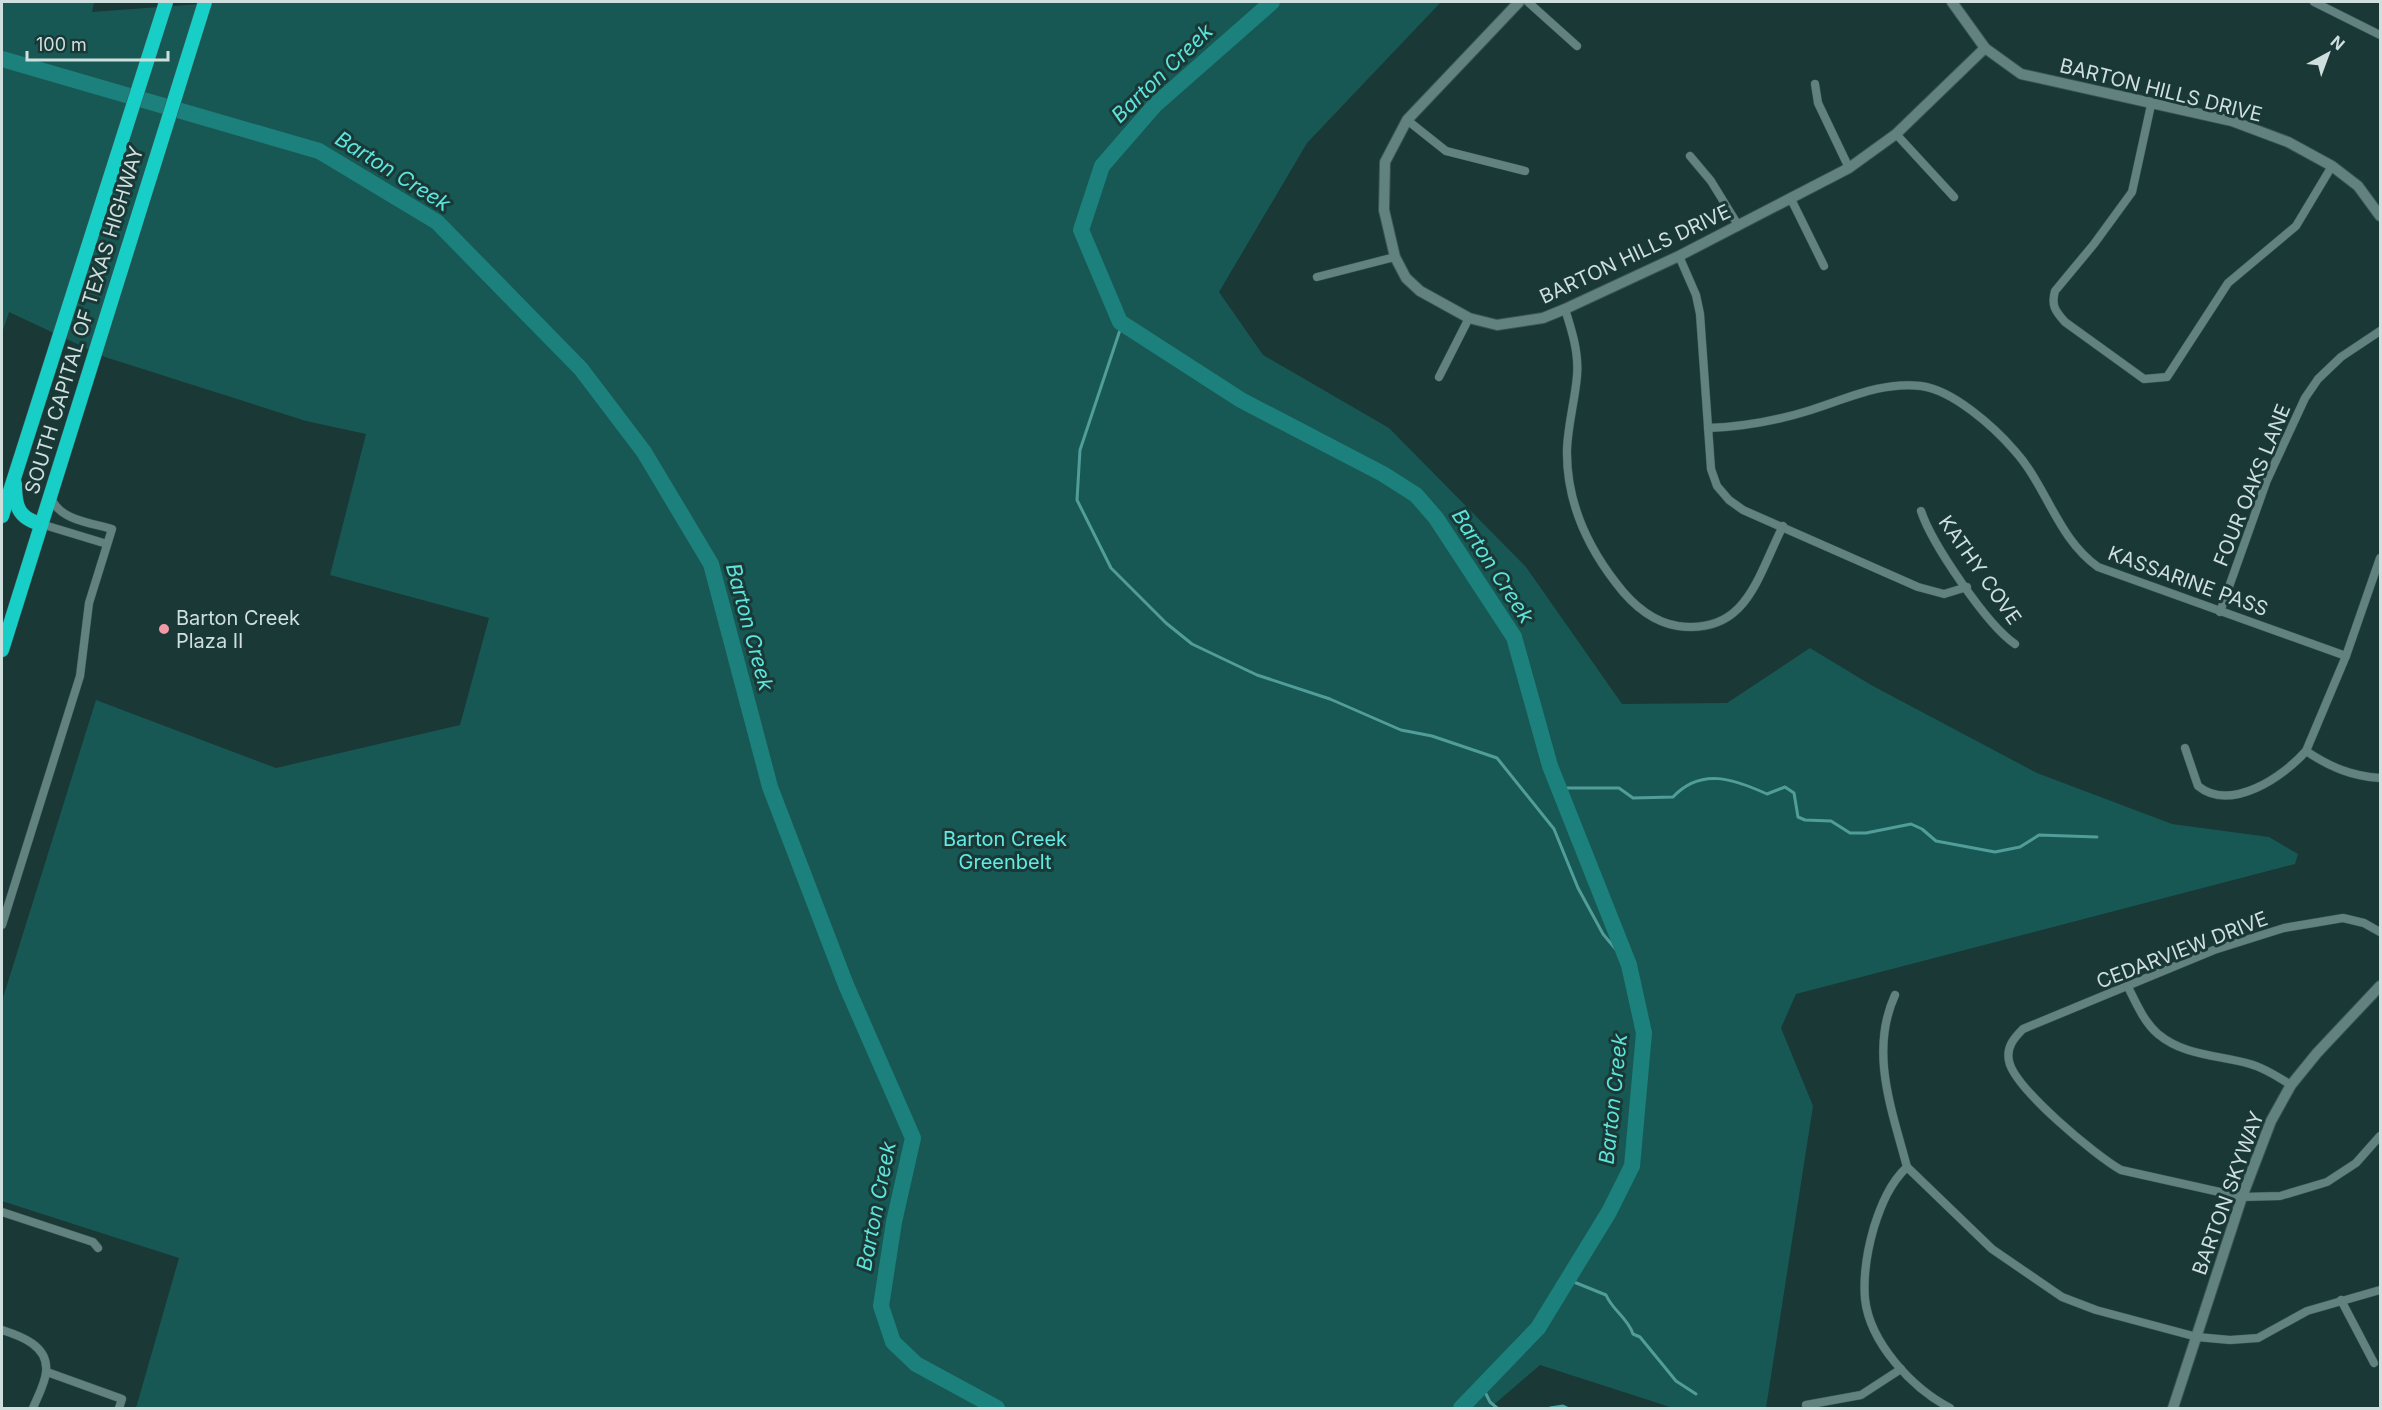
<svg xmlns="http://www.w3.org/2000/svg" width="2382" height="1410" font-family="Inter,sans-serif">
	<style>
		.green { fill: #185854 }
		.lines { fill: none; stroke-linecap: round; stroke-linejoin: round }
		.stream { stroke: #519d99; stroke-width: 3 }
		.river { stroke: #1c817c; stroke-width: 16 }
		.street-casing { stroke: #3a5554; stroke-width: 9 }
		.secondary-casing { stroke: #3a5554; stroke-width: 12 }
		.highway-casing { stroke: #3a5554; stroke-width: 15 }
		.street { stroke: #61827f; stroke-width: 8 }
		.secondary { stroke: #61827f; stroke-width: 10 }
		.highway { stroke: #18cfc7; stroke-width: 14 }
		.poi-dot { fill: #f39aa8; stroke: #193836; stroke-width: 2 }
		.labels { text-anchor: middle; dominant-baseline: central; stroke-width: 6; stroke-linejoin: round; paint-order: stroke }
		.street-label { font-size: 20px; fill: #cedfde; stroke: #193836 }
		.poi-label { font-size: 20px; fill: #cedfde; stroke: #193836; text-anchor: start }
		.park-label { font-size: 20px; fill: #63eae2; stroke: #193836 }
		.water-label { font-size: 21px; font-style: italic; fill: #5de4dc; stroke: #193836 }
	</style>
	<rect width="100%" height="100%" fill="#193836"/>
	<polygon class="green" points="2,2 94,2 92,12 227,2 1441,2 1307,143 1219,292 1263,355 1389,428 1526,567 1622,704 1727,703 1810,648 1871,685 2037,773 2172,824 2269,837 2298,854 2295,864 1796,994 1781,1028 1813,1106 1766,1408 1673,1408 1540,1365 1490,1408 136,1408 179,1258 2,1201 2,1001 96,700 276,768 460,725 489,618 330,575 366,434 306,421 105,357 9,312 2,333"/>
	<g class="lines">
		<g class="stream">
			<polyline points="1122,324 1080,450 1077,500 1111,568 1166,623 1192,644 1257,675 1330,699 1401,730 1432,736 1497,758 1554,829 1578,888 1603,934 1629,965"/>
			<path d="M1558 788H1619L1633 798 1673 797C1701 767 1734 779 1767 794L1785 787 1794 793 1798 817 1805 820 1831 821 1850 833H1866L1911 824 1922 829 1936 841 1995 852 2020 847 2039 835 2097 837"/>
			<path d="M1569 1280 1606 1295C1613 1311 1628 1318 1633 1334L1640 1337 1676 1381 1696 1394"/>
			<polyline points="1482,1386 1490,1402 1497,1408"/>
			<polyline points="1550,1408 1563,1406 1567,1408"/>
		</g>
		<g class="river">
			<polyline points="1272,2 1155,105 1102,166 1081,230 1120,322 1241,400 1383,474 1416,495 1436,518 1514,637 1550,766 1629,965 1644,1033 1632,1166 1609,1212 1538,1328 1461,1408"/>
			<polyline points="2,59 319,151 437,222 581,369 644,452 711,564 770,787 846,985 913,1138 894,1222 881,1306 893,1342 916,1364 997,1408"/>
		</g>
		<defs>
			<g id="street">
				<polyline points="1528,2 1577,46"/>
				<polyline points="2314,2 2380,35"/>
				<polyline points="1815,84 1818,103 1849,168"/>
				<path d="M2151 105 2132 192 2094 244 2055 291C2051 305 2055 311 2065 322L2144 379 2167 377 2228 283 2296 226 2332 166"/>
				<polyline points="1407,120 1446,151 1525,171"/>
				<polyline points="1896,134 1954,197"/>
				<polyline points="1690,156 1711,181 1738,225"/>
				<polyline points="1791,199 1824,266"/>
				<polyline points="1679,256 1696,295 1700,314 1711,469 1717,486 1729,500 1743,510 1918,587 1944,594 1967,587"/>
				<polyline points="1317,277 1395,257"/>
				<path d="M1565 309C1572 331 1579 353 1577 376 1575 400 1568 424 1567 449 1566 500 1585 543 1616 583 1631 603 1652 622 1678 626 1747 635 1757 577 1783 526"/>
				<polyline points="1439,377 1469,318"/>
				<path d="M1708 428C1743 427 1776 421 1811 410 1846 399 1883 381 1921 386 1953 390 1994 427 2014 450 2047 486 2057 538 2098 567L2346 656"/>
				<path d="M1921 511C1932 544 1987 625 2015 644"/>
				<polyline points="41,524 107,544"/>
				<polyline points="2220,612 2267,480 2305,398 2318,379 2341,357 2380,331"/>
				<path d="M2185 748 2198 786C2231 813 2284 776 2306 751L2346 656 2380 558"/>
				<path d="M2306 751C2330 767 2351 776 2380 778"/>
				<path d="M2 925 80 676 89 603 112 529C92 523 58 520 51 497"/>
				<path d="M2380 932 2364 923 2343 918 2284 928 2214 950 2023 1029C2014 1038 2006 1047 2009 1061 2014 1088 2096 1156 2121 1170L2242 1197 2280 1196 2327 1182 2356 1163 2380 1136"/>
				<path d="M2128 987C2136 1003 2144 1022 2158 1034 2184 1056 2219 1055 2250 1064 2265 1068 2278 1077 2291 1085"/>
				<path d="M1895 995C1869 1052 1892 1110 1907 1167 1890 1183 1881 1205 1874 1227 1867 1251 1863 1274 1865 1299 1870 1343 1912 1388 1950 1408"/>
				<polyline points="1907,1167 1992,1249 2062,1297 2096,1310 2197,1337 2230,1340 2258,1338 2307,1311 2380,1290"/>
				<polyline points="2,1212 93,1242 98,1248"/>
				<polyline points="2341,1300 2374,1363"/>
				<path d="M2 1330C21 1336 49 1346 46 1372 45 1384 37 1398 33 1408"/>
				<polyline points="47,1372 122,1399 119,1408"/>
				<polyline points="1806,1405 1861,1395 1901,1369"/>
			</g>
			<g id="secondary">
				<polyline points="1519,2 1407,120 1385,162 1384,210 1395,257 1406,278 1420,291 1469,318 1497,325 1543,318 1565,309 1679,256 1849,168 1896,134 1985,48"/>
				<polyline points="1952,2 1985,48 2021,74 2232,121 2288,142 2332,166 2358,186 2380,216"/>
				<polyline points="2173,1408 2242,1197 2271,1121 2291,1085 2317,1053 2380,986"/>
			</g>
			<g id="highway">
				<path d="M15 484C15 506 18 518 41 524"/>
				<polyline points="2,516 166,2"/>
				<polyline points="2,650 205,2"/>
			</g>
		</defs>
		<use href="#street" class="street-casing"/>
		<use href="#secondary" class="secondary-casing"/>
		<use href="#highway" class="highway-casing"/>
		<use href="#street" class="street"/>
		<use href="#secondary" class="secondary"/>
		<use href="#highway" class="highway"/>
	</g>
	<circle class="poi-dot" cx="164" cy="629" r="6"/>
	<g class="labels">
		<g class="street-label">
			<text transform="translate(2161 90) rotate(14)">BARTON HILLS DRIVE</text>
			<text transform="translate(1635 254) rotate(-25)">BARTON HILLS DRIVE</text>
			<text transform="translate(84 320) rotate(-73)">SOUTH CAPITAL OF TEXAS HIGHWAY</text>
			<text transform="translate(2252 485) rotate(-68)">FOUR OAKS LANE</text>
			<text transform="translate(1980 570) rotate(55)">KATHY COVE</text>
			<text transform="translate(2188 581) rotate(20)">KASSARINE PASS</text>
			<text transform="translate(2182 950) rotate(-21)">CEDARVIEW DRIVE</text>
			<text transform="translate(2228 1193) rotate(-70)">BARTON SKYWAY</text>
		</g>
		<g class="poi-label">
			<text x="176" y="618">Barton Creek<tspan x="176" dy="23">Plaza II</tspan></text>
		</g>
		<g class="park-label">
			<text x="1005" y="839">Barton Creek<tspan x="1005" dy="23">Greenbelt</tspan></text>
		</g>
		<g class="water-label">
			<text transform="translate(1162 73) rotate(-44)">Barton Creek</text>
			<text transform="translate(393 171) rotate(32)">Barton Creek</text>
			<text transform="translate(1493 566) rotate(57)">Barton Creek</text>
			<text transform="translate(750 627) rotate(75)">Barton Creek</text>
			<text transform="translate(1613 1099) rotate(-84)">Barton Creek</text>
			<text transform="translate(876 1206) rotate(-79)">Barton Creek</text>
		</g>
	</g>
	<rect width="2382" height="1410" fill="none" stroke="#cedfde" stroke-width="6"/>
	<g transform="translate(2328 54) rotate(41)" stroke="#193836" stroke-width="4.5" paint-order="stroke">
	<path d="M0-4.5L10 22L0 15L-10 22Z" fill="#cedfde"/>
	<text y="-9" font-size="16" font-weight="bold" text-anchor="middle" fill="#cedfde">N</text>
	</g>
	<path d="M27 51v9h141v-9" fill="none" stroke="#cedfde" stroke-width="3"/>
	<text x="36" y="51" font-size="18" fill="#cedfde" stroke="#193836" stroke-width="4.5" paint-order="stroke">100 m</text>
</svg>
